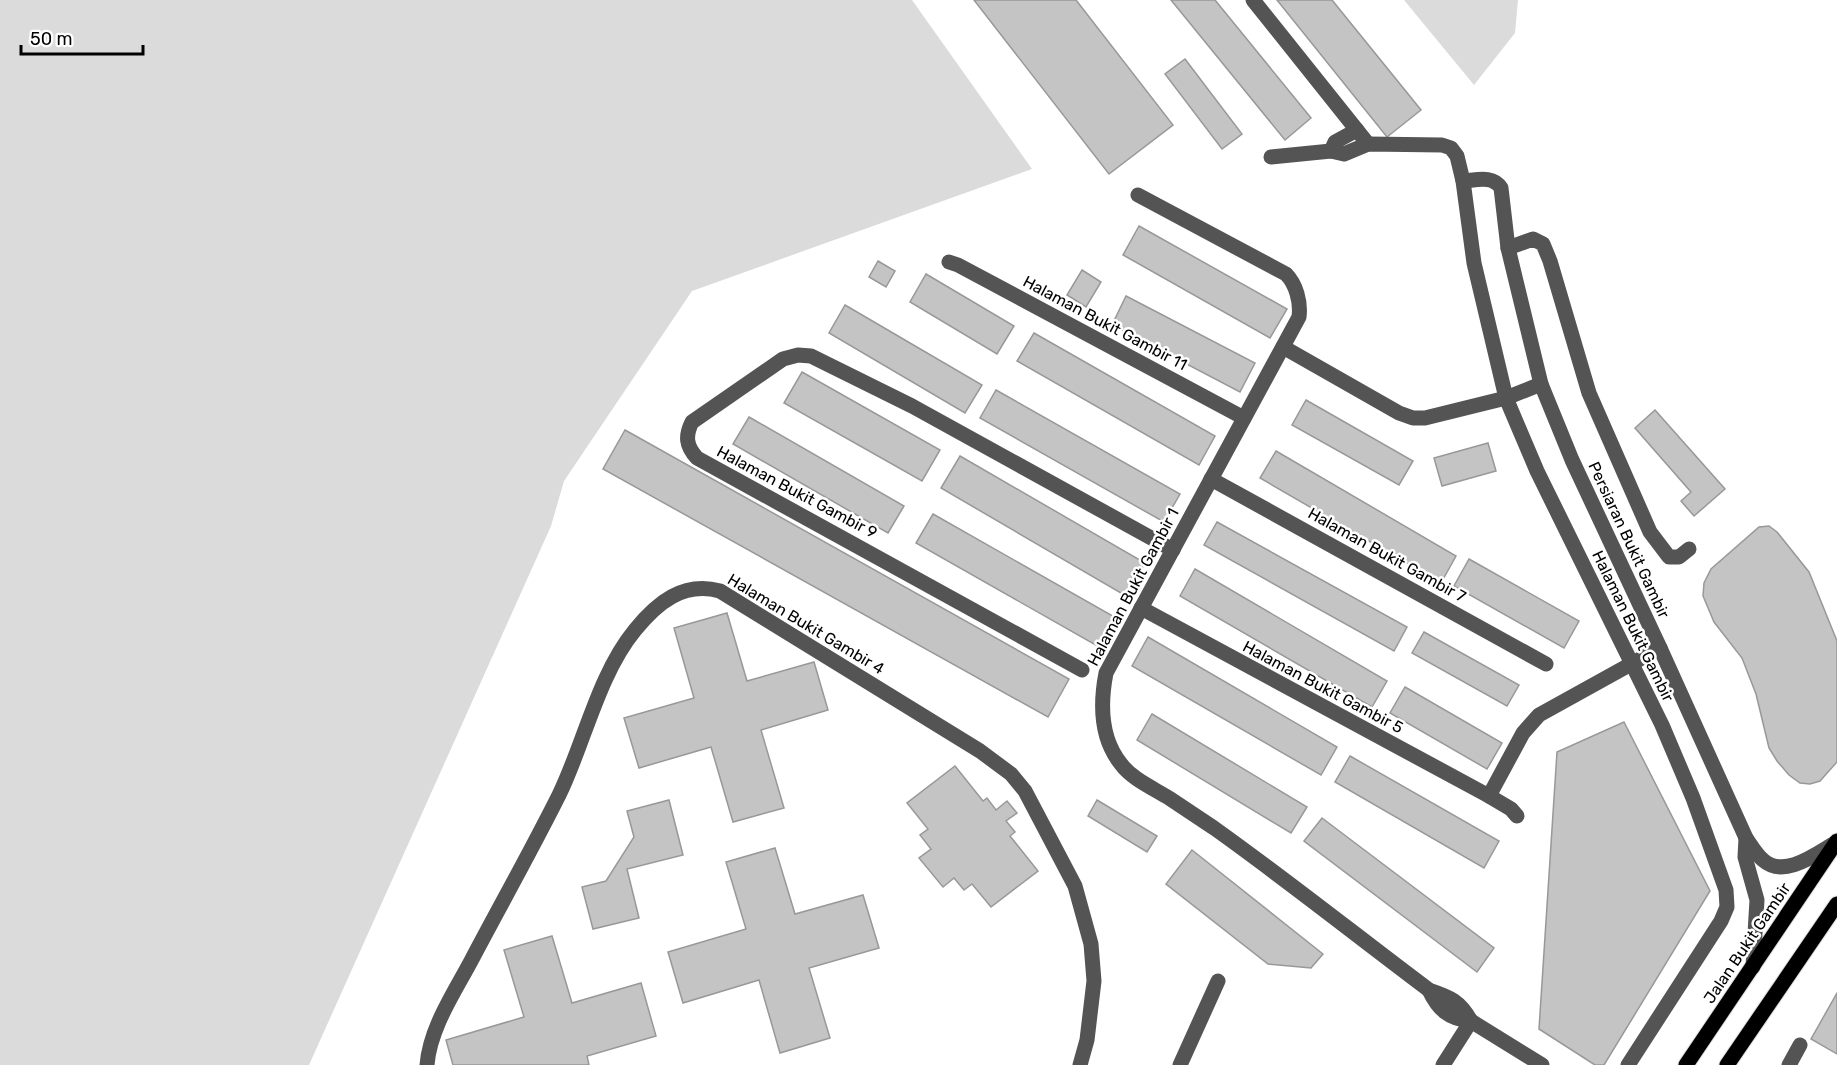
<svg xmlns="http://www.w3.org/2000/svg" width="1837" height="1065" font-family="Rubik,sans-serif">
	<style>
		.green { fill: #dbdbdb }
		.building { fill: #c4c4c4; stroke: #989898; stroke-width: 1.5 }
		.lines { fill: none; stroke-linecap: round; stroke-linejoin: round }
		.major-casing { stroke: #dbdbdb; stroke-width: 17 }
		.minor { stroke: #545454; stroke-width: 15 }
		.major { stroke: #000; stroke-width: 15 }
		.labels { text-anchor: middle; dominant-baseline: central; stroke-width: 5; stroke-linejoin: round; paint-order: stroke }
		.street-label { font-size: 16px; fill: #000; stroke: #fff }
	</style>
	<rect width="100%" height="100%" fill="#fff"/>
	<g class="green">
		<polygon points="0,0 912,0 1032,169 692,291 564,481 551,526 309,1065 0,1065"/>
		<polygon points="1404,0 1518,0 1515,33 1474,85"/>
	</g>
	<g class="building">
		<polygon points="974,0 1076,0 1173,125 1109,174"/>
		<polygon points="1171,0 1215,0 1311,118 1285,140"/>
		<polygon points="1277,0 1332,0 1421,110 1387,137"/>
		<polygon points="1185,59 1242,134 1222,149 1165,74"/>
		<polygon points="1139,226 1287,309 1270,338 1123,255"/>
		<polygon points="878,261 895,271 886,287 869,277"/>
		<polygon points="1082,270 1101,282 1086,307 1067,295"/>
		<polygon points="926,274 1014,326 997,354 910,302"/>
		<polygon points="1126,296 1255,363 1240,392 1112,325"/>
		<polygon points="845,305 982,385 965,413 829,333"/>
		<polygon points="1034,333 1215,436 1199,465 1017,361"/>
		<polygon points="802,372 940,450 922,481 784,403"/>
		<polygon points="996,390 1180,494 1164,522 980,418"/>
		<polygon points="1306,400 1413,461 1399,485 1292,425"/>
		<polygon points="1655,410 1725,489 1694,516 1681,501 1691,492 1635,428"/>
		<polygon points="749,417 904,506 888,533 733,444"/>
		<polygon points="625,430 1069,679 1048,717 603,469"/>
		<polygon points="1488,443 1496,471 1442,486 1434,458"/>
		<polygon points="1276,451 1456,556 1441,583 1260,478"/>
		<polygon points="960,456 1145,563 1126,596 941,488"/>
		<polygon points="933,514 1118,619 1101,648 916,543"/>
		<polygon points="1217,522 1407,627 1394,651 1204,545"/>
		<polygon points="1769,526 1777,532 1809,572 1837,641 1837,762 1820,781 1810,784 1800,783 1789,775 1777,761 1769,748 1756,694 1742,658 1714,622 1703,596 1704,583 1711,569 1759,527"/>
		<polygon points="1469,559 1579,621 1564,648 1454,586"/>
		<polygon points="1195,569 1387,681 1372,707 1180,596"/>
		<polygon points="727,613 747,681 814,662 828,710 761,730 784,808 733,822 711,747 639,768 624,718 694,698 674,628"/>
		<polygon points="1424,632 1519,685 1507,706 1412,653"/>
		<polygon points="1148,637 1337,747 1321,775 1132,666"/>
		<polygon points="1405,687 1502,743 1487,769 1390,713"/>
		<polygon points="1152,714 1307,807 1291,833 1137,740"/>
		<polygon points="1624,722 1710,891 1604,1065 1595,1065 1539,1029 1557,752"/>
		<polygon points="1350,756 1499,841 1484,868 1335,782"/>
		<polygon points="955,766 983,801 987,798 996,810 1007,801 1017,813 1006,821 1015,832 1010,836 1038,871 991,907 972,884 964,890 954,878 943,887 919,858 931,849 920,835 928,829 907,803"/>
		<polygon points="669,800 683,855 627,869 639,918 593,929 582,887 606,881 634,837 627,811"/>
		<polygon points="1097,800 1157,836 1147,852 1088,816"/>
		<polygon points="1322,818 1494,948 1477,972 1304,841"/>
		<polygon points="775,848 795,914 863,895 879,948 809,968 830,1038 780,1053 759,980 683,1003 668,952 746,929 726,862"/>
		<polygon points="1192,850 1323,954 1311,968 1268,964 1166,884"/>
		<polygon points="552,936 572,1003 641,983 656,1036 587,1056 589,1065 453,1065 446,1040 524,1017 504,950"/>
		<polygon points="1837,993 1837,1054 1811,1039"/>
	</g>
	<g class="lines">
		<defs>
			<g id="major">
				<polyline points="1686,1065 1837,841"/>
				<polyline points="1727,1065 1837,904"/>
			</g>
		</defs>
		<use href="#major" class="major-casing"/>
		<g class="minor">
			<polyline points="1253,0 1368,144"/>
			<polyline points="1331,151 1335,142 1357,130"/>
			<polyline points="1271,157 1331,151 1344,154 1368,144 1442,145 1451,148 1457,156 1463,181 1474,263 1506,398 1537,471 1662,725 1693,798 1726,890 1727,907 1721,921 1628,1065"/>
			<path d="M1463 181C1477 180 1493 175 1501 188L1508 248 1541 384 1572 460 1660 648 1746 838C1751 845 1756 854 1763 860 1784 879 1816 854 1835 843"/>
			<path d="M1138 195 1286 274C1296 284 1301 302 1299 317L1106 673C1100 704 1100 738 1121 764 1132 779 1153 788 1169 798 1184 808 1199 818 1214 828 1287 880 1357 936 1429 990 1450 997 1460 1001 1471 1021"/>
			<polyline points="1508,248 1533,239 1543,244 1550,261 1589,393 1650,532 1669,557 1679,557 1689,549"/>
			<polyline points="949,262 958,265 1244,418"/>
			<polyline points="1283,347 1399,413 1413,418 1425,418 1506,398 1541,384"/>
			<polyline points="1211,479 1546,664"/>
			<polyline points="1141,608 1489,796 1511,809 1517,816"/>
			<path d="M1082 670 697 458C686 446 685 436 692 422L783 359 798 355 811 356 912 406 1173 550"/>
			<polyline points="1489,796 1523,733 1539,715 1660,648"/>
			<polyline points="1746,838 1745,857 1757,900 1753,967"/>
			<path d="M1429 990C1438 1009 1448 1019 1471 1021L1542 1065"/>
			<path d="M427 1065C430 1028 454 993 471 961 500 906 531 851 559 795 584 744 598 675 635 630 657 603 683 581 720 591L980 751 1011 774 1025 791 1075 886 1091 944 1094 981 1087 1040 1080 1065"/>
			<polyline points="1180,1065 1218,981"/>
			<polyline points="1443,1065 1471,1021"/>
			<polyline points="1789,1065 1800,1045"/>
		</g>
		<use href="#major" class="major"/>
	</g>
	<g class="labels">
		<g class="street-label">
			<text transform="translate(1105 323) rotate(28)">Halaman Bukit Gambir 11</text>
			<text transform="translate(797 492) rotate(28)">Halaman Bukit Gambir 9</text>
			<text transform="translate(1629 540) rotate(65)">Persiaran Bukit Gambir</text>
			<text transform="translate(1387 555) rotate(29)">Halaman Bukit Gambir 7</text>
			<text transform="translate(1133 587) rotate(-62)">Halaman Bukit Gambir 1</text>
			<text transform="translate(806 624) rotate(31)">Halaman Bukit Gambir 4</text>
			<text transform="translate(1633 626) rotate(64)">Halaman Bukit Gambir</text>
			<text transform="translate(1323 687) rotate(28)">Halaman Bukit Gambir 5</text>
			<text transform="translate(1747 943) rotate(-56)">Jalan Bukit Gambir</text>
		</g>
	</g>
	<path d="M21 45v9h122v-9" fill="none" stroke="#000000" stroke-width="3"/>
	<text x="30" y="45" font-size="18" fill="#000000" stroke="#ffffff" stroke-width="4.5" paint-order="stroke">50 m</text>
</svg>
